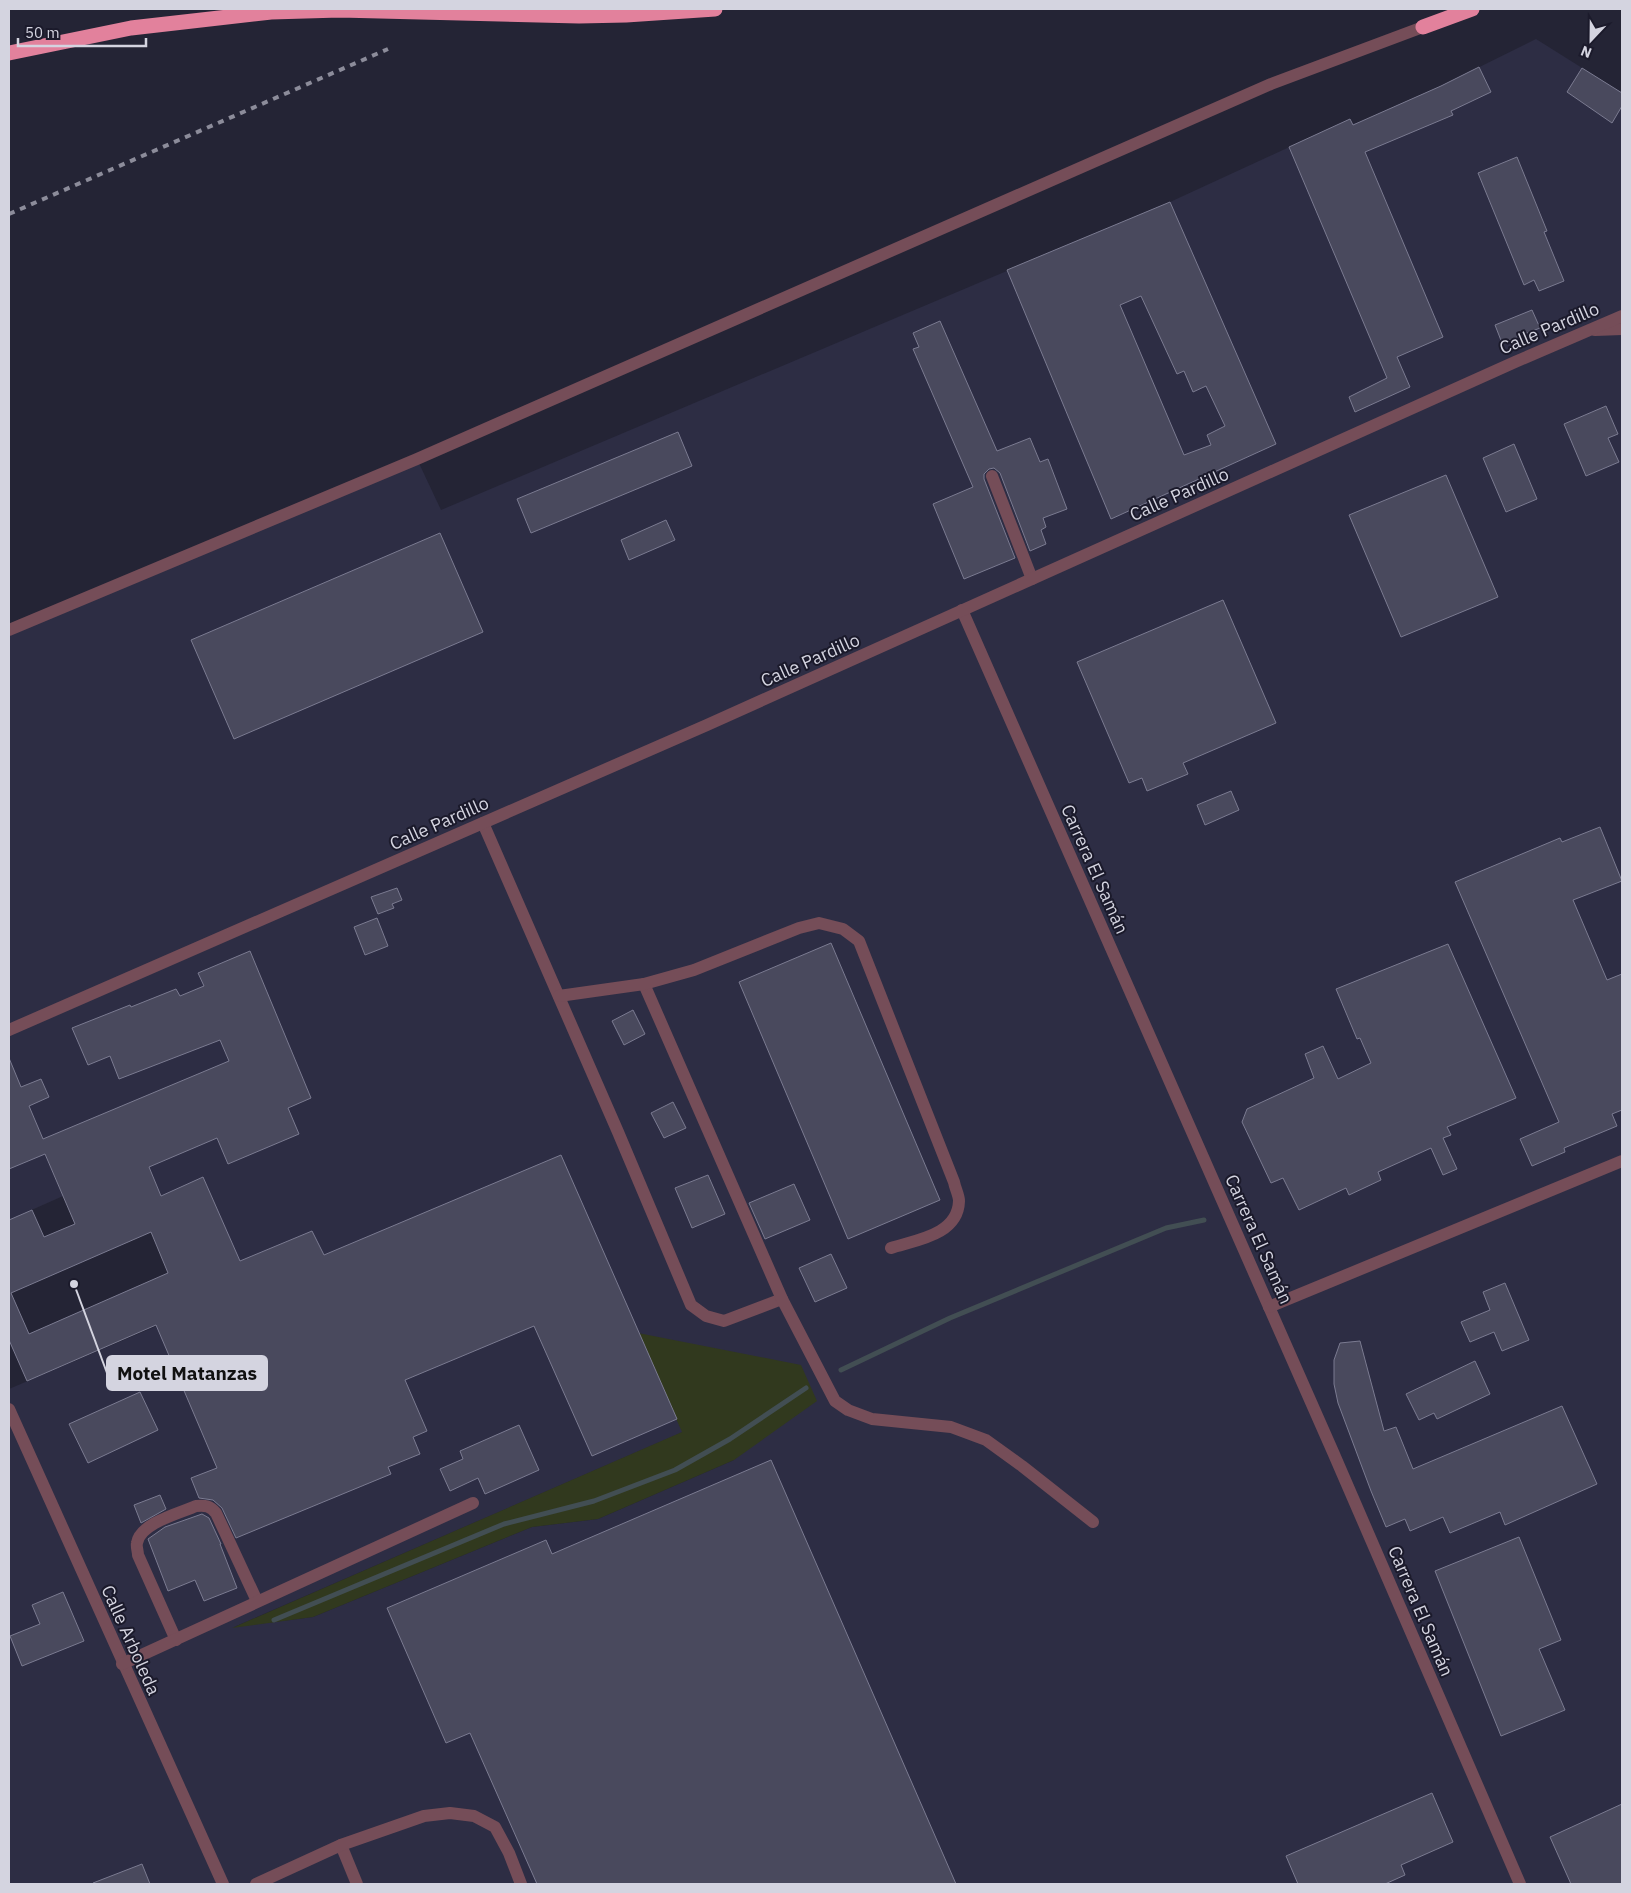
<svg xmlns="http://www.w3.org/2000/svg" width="1631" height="1893" font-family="'IBM Plex Sans',sans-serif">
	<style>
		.built { fill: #2d2d44; fill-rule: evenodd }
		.green { fill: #31391e }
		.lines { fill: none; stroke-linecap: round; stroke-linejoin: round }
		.stream { stroke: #424e53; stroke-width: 5 }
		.building { fill: #49495d; stroke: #7b7b91; fill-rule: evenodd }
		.minor { stroke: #754d58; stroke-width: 12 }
		.highway { stroke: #e2819c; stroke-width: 15 }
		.rail { stroke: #8c8c9a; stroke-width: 4; stroke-dasharray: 6 6; stroke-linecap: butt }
		.labels { text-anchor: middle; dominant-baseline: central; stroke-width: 4; stroke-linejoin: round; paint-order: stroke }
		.street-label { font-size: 18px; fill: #d4d4e0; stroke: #1b1a2b }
		.leader { fill: none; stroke: #d4d4e0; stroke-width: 2 }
		.callout-dot { fill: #d4d4e0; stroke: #1b1a2b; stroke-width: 2 }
		.callout { fill: #d4d4e0; stroke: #d4d4e0; stroke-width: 2 }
		.callout-label { font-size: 19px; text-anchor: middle; font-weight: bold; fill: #111 }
	</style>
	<rect width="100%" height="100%" fill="#242435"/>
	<path class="built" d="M1536 39 1622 93V316L1591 330 1622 329V1884H9V1389L187 1313 183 1250 149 1167 39 1141 63 1196 9 1220V630L417 459 441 510 1170 202 1350 119 1353 124 1360 122 1441 86ZM639 1334 734 1460 598 1519 532 1527 313 1617 234 1627 683 1432Z"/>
	<polygon class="green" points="638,1333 801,1365 817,1401 734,1460 598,1519 532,1527 313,1617 232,1628 682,1432"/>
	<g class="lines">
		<g class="stream">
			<polyline points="841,1370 950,1318 1166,1228 1204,1220"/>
			<polyline points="274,1620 504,1524 594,1501 675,1470 730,1439 806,1388"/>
		</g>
	</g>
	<g class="building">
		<polygon points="1479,67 1491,92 1451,111 1453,115 1365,152 1443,337 1397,357 1410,387 1355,412 1349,397 1387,378 1289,147 1350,119 1353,125 1441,86"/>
		<polygon points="1582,68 1622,93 1622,106 1612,123 1567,92"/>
		<polygon points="1517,157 1547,231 1544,232 1564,281 1539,291 1534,280 1524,285 1478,173"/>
		<path d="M1170 202 1276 444 1111 519 1007 270ZM1141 296 1177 374 1184 371 1193 392 1206 386 1225 426 1207 435 1211 445 1184 455 1120 305Z"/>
		<polygon points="1532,310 1540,328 1502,343 1495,325"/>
		<polygon points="940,321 997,451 1030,438 1040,462 1048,459 1067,509 1043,518 1046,527 1041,530 1046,544 1030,551 1000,473 994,468 989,469 984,474 984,479 1015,558 964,579 933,504 973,487 913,349 919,347 913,333"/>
		<polygon points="1606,406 1618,434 1608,438 1619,462 1586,476 1564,424"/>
		<polygon points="678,432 692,466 531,533 517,499"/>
		<polygon points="1514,444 1537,499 1506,512 1483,458"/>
		<polygon points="1446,475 1498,597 1401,637 1349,515"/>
		<polygon points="666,520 675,540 629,560 621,540"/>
		<polygon points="440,533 483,632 234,739 191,640"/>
		<polygon points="1223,600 1276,723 1183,763 1188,774 1147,791 1142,778 1129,783 1077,662"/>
		<polygon points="1231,791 1239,810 1205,825 1197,805"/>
		<polygon points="1600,827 1622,881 1573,900 1607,980 1622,974 1622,1110 1612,1114 1617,1126 1564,1148 1565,1152 1532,1166 1520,1139 1559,1122 1455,882 1560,838 1562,842"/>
		<polygon points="397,888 402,900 392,904 394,908 378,914 371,897"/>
		<polygon points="377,918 388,946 365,955 354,927"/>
		<polygon points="831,943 940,1200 848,1239 739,982"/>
		<polygon points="1448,944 1516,1098 1447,1127 1451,1135 1443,1138 1457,1169 1443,1175 1431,1148 1378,1172 1381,1180 1349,1195 1346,1188 1299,1210 1283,1178 1271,1183 1242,1122 1247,1109 1314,1078 1305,1054 1323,1046 1338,1079 1371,1063 1360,1038 1357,1039 1336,989"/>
		<path d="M250 951 311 1098 288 1108 299 1134 228 1164 217 1138 149 1167 161 1196 203 1177 240 1261 312 1231 324 1255 561 1155 677 1419 592 1456 534 1326 405 1380 427 1431 413 1437 420 1454 388 1467 391 1474 236 1538 222 1508 213 1500 199 1498 191 1478 217 1468 156 1325 27 1381 9 1340V1220L32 1210 44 1237 75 1224 45 1154 9 1169V1058L21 1087 41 1079 49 1097 29 1106 43 1139 229 1061 220 1040 119 1079 110 1056 88 1065 72 1028 130 1005 131 1007 176 989 180 996 204 986 198 973ZM151 1232 168 1273 29 1334 11 1293Z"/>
		<polygon points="633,1010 645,1034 624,1045 612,1021"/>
		<polygon points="673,1102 686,1128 664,1138 651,1113"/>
		<polygon points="708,1175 725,1214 692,1228 675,1188"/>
		<polygon points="794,1184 810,1220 765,1239 749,1203"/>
		<polygon points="831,1254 847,1288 815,1302 799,1268"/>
		<polygon points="1505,1283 1529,1340 1502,1351 1494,1332 1470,1342 1461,1322 1490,1310 1483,1292"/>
		<polygon points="1360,1341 1384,1431 1396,1427 1413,1469 1562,1406 1597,1484 1505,1525 1500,1512 1450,1533 1443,1517 1410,1531 1405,1519 1386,1527 1371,1491 1338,1403 1334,1384 1334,1360 1340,1343"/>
		<polygon points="1475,1361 1490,1394 1437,1419 1434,1413 1419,1420 1406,1394"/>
		<polygon points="140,1392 158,1430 88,1463 69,1424"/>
		<polygon points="519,1425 539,1470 485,1494 478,1478 450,1491 440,1469 463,1459 460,1451"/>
		<polygon points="771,1460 956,1884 537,1884 470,1733 446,1743 387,1608 546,1540 552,1554"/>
		<polygon points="160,1495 166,1509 141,1523 134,1505"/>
		<polygon points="202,1514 209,1518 221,1544 220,1544 237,1588 204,1601 195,1580 168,1591 148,1539 165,1527"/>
		<polygon points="1519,1537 1561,1640 1539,1649 1565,1710 1501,1736 1435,1571"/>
		<polygon points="63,1592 84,1641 22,1666 10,1636 40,1624 32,1605"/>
		<polygon points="1432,1793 1453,1842 1401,1865 1405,1875 1385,1884 1298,1884 1286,1856"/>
		<polygon points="1622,1804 1622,1884 1571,1884 1550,1837"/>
		<polygon points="142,1864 150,1884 93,1884 93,1883"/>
	</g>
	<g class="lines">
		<g class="minor">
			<polyline points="1595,330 1622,329"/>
			<polyline points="992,476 1032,579"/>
			<polyline points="962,610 1333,1452 1520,1884"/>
			<polyline points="9,630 417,459 1271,84 1423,27"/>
			<polyline points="483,823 618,1132 691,1305 706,1316 724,1321 782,1299"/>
			<polyline points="644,984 782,1299 835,1401 848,1410 872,1419 951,1427 986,1440 1022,1466 1093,1522"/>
			<path d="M559 996 644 984 694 970 799 928 819 923 843 929 859 941 954 1182C955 1188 959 1195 959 1201 958 1235 916 1240 891 1248"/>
			<polyline points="9,1030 707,725 1515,362 1622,316"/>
			<polyline points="1269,1307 1622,1161"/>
			<polyline points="9,1409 223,1884"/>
			<path d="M176 1640 138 1555C138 1551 136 1546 137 1543 140 1523 180 1513 196 1506 206 1505 210 1506 216 1513L257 1601"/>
			<polyline points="122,1664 473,1503"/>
			<polyline points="341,1845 357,1884"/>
			<polyline points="256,1884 341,1845 424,1816 450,1813 474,1816 495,1827 509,1853 521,1884"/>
		</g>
		<g class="highway">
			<polyline points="1423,27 1472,9"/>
			<polyline points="9,53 131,28 271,12 340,10 579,16 626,15 715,9"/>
		</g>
		<polyline class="rail" points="9,214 388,49"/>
	</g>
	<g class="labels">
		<g class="street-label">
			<text transform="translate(1549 328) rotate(-23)">Calle Pardillo</text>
			<text transform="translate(1179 494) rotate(-24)">Calle Pardillo</text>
			<text transform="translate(810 660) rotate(-24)">Calle Pardillo</text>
			<text transform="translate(439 823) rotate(-24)">Calle Pardillo</text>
			<text transform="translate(1095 869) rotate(66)">Carrera El Samán</text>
			<text transform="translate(1259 1239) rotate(66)">Carrera El Samán</text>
			<text transform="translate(1421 1611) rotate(67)">Carrera El Samán</text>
			<text transform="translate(131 1640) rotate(66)">Calle Arboleda</text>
		</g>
	</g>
	<path class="leader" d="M74 1284L107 1373"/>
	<circle class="callout-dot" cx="74" cy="1284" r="5"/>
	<rect class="callout" x="107" y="1356" width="160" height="34" rx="5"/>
	<g class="callout-label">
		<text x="187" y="1380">Motel Matanzas</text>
	</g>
	<rect width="1631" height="1893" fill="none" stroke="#d4d4e0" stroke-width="20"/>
	<g transform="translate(1591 40) rotate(202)" stroke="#1b1a2b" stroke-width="4" paint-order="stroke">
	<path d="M0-4L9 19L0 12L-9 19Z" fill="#d4d4e0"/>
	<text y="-8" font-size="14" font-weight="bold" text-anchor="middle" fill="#d4d4e0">N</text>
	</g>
	<path d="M18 38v8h128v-8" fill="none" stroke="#d4d4e0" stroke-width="2.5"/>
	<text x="25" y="38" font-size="15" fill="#d4d4e0" stroke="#1b1a2b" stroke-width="4" paint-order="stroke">50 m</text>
</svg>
